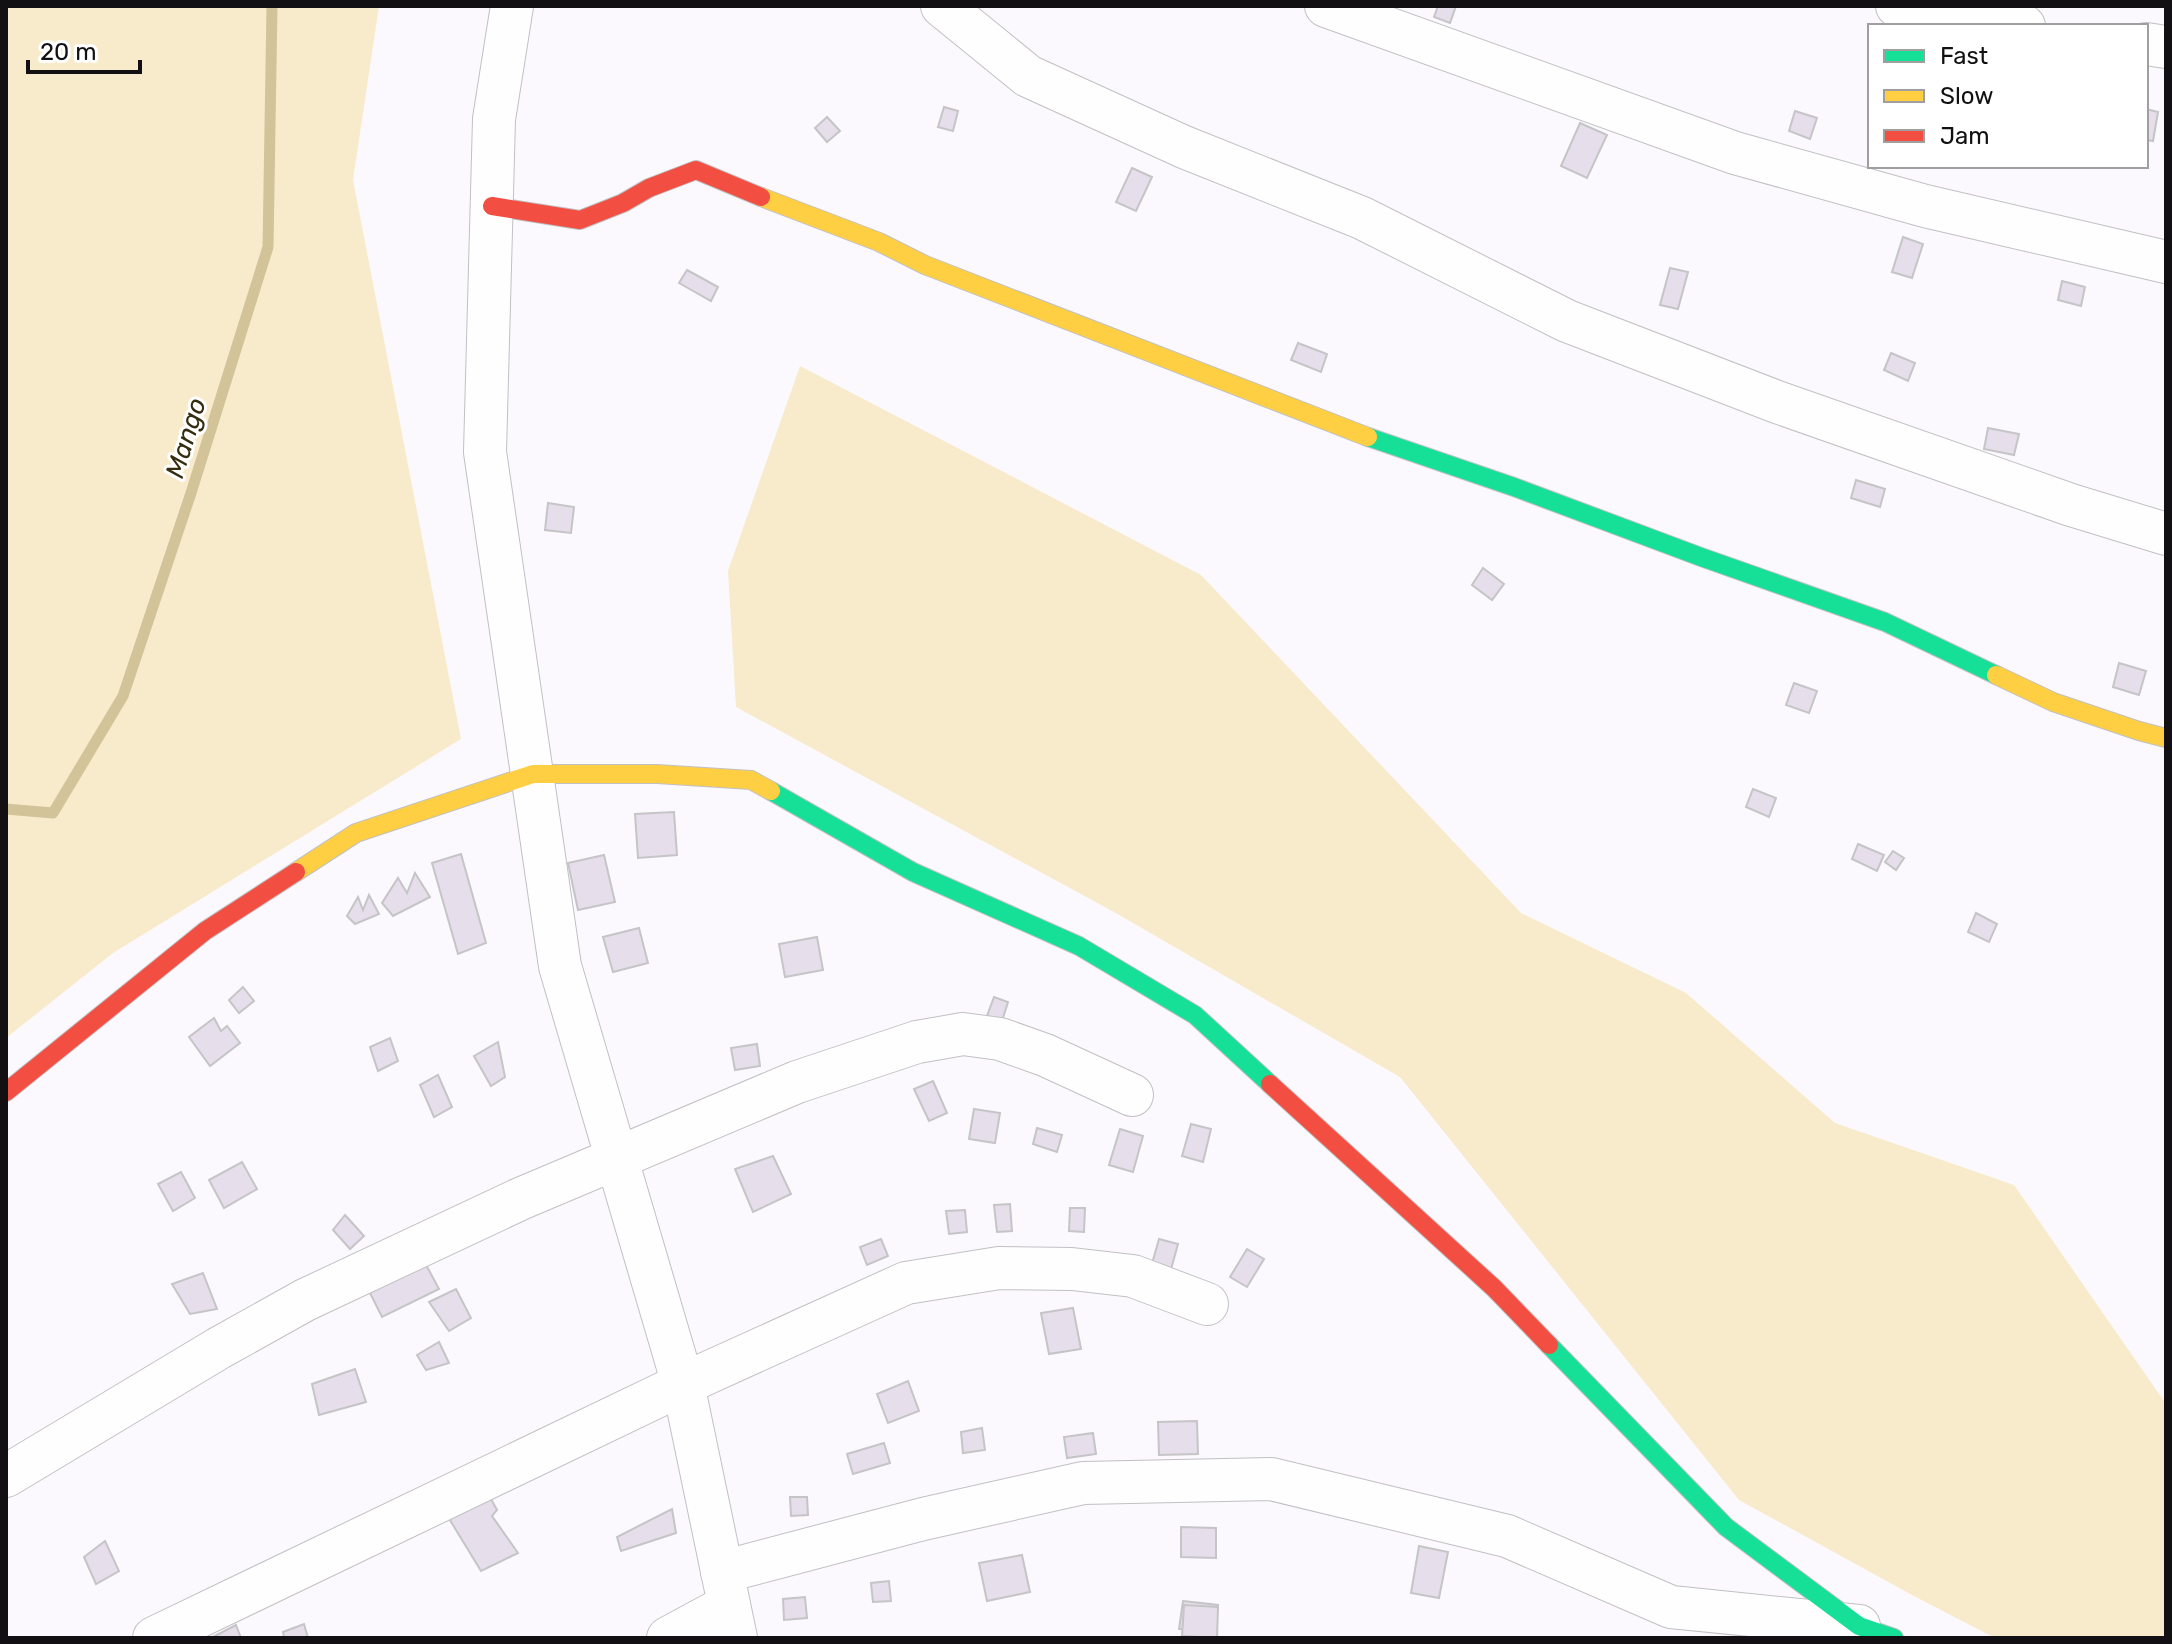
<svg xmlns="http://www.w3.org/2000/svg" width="2172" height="1644" font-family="Rubik,sans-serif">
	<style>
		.green { fill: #f7ebcb }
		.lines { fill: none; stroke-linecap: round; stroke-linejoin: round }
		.stream { stroke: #d2c399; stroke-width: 11 }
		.building { fill: #e6deea; stroke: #c5c4c7; stroke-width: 2 }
		.street-casing { stroke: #c1c0c3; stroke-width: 44 }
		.fast-casing { stroke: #c1c0c3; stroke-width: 20 }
		.slow-casing { stroke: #c1c0c3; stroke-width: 20 }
		.jam-casing { stroke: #c1c0c3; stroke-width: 20 }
		.street { stroke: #fefeff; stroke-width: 42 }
		.fast { stroke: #16e098; stroke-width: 18 }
		.slow { stroke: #ffcf43; stroke-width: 18 }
		.jam { stroke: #f24e42; stroke-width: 18 }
		.labels { text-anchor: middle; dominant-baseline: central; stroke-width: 6; stroke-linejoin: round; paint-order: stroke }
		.water-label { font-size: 26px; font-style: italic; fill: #352d10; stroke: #fff }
	</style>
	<rect width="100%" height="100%" fill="#fbf9fd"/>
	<g class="green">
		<polygon points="6,6 379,6 353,180 461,739 113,953 6,1038"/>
		<polygon points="800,366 1201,575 1521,913 1686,993 1835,1123 2014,1185 2166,1404 2166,1638 1995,1638 1912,1595 1739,1500 1400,1077 1114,912 736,707 728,571"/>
	</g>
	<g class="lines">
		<polyline class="stream" points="6,809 53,813 123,696 191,493 268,247 272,6"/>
	</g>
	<g class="building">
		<polygon points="1438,6 1456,6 1450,23 1434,17"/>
		<polygon points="944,107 958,111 953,131 938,127"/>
		<polygon points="2146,109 2158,112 2153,141 2146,140"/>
		<polygon points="1795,111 1817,118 1810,139 1789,131"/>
		<polygon points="827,117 840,131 827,142 815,128"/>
		<polygon points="1580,123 1607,135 1587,178 1561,166"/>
		<polygon points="1132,168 1152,177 1136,211 1116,202"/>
		<polygon points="1903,237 1923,244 1912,278 1892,272"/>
		<polygon points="1670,268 1688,272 1678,309 1660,305"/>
		<polygon points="687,270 718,287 711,301 679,283"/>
		<polygon points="2062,281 2085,287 2081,306 2058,300"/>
		<polygon points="1298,343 1327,354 1321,372 1291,360"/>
		<polygon points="1891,353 1915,363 1908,381 1884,370"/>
		<polygon points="1988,428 2019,434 2014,455 1984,449"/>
		<polygon points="1856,480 1885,489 1880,507 1851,498"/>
		<polygon points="548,503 574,507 571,533 545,530"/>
		<polygon points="1483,568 1504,584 1492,600 1472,585"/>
		<polygon points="2119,663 2146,671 2139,695 2113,687"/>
		<polygon points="1794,683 1817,691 1809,713 1786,705"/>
		<polygon points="1753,789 1776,798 1769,817 1746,807"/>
		<polygon points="674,812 677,855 638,858 635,814"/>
		<polygon points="1858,844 1884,855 1877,871 1852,859"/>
		<polygon points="1893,851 1904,858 1896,870 1885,862"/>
		<polygon points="461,854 486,943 458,954 432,863"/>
		<polygon points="604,855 615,902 578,910 568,863"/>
		<polygon points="415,873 430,897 393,916 382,903 398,878 407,893"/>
		<polygon points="369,895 379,914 355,924 347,916 358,897 363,910"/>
		<polygon points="1976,913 1997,924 1989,942 1968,932"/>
		<polygon points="639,928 648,963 613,972 603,937"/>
		<polygon points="817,937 823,970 785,977 779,944"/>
		<polygon points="243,987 254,1001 239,1013 229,1000"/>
		<polygon points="994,997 1008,1002 1002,1021 987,1016"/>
		<polygon points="214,1018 221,1031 227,1026 240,1043 210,1066 189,1037"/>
		<polygon points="390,1038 398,1061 378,1071 370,1047"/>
		<polygon points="498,1042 505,1077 491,1086 474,1056"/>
		<polygon points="757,1044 760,1066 735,1070 731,1048"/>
		<polygon points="438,1075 452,1107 434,1117 420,1085"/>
		<polygon points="933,1081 947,1113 929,1121 914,1089"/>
		<polygon points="974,1109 1000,1113 995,1143 969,1139"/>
		<polygon points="1191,1124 1211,1129 1203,1162 1182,1156"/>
		<polygon points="1037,1128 1062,1135 1057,1152 1033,1144"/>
		<polygon points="1120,1129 1143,1136 1133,1172 1109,1165"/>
		<polygon points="773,1156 791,1194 753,1212 735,1169"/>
		<polygon points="242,1162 257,1189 224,1208 209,1180"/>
		<polygon points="181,1172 195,1198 173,1211 158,1184"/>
		<polygon points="1010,1204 1012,1231 997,1232 994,1205"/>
		<polygon points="1070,1208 1085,1208 1084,1232 1069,1231"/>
		<polygon points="965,1210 967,1232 949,1234 946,1211"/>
		<polygon points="345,1215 364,1236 350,1249 333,1230"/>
		<polygon points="881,1239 888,1256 867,1265 860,1247"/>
		<polygon points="1159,1239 1178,1244 1170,1273 1151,1267"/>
		<polygon points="1247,1249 1264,1259 1247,1287 1230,1277"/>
		<polygon points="424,1261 439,1289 382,1317 368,1289"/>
		<polygon points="203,1273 217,1309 190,1314 172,1284"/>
		<polygon points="456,1289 471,1318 449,1331 429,1302"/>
		<polygon points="1073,1308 1081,1349 1049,1354 1041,1313"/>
		<polygon points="439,1342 449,1363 426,1370 417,1355"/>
		<polygon points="355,1369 366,1402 319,1415 312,1384"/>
		<polygon points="908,1381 919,1411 888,1423 877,1394"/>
		<polygon points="1197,1421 1198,1454 1159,1455 1158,1422"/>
		<polygon points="982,1428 985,1450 963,1453 961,1432"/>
		<polygon points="1093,1433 1096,1454 1067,1458 1064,1437"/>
		<polygon points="884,1443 890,1463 853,1474 847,1454"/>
		<polygon points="486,1490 497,1510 492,1516 518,1553 481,1571 445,1512"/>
		<polygon points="790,1497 807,1497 808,1515 791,1516"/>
		<polygon points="672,1509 676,1533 621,1551 617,1537"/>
		<polygon points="1181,1527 1216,1528 1216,1558 1181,1557"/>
		<polygon points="105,1541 119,1571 96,1584 84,1557"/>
		<polygon points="1419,1546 1448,1552 1439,1598 1411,1593"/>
		<polygon points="1022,1555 1030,1592 987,1601 979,1563"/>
		<polygon points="889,1581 891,1601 873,1602 871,1583"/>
		<polygon points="805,1597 807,1618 784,1620 783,1599"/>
		<polygon points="1183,1601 1218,1605 1215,1634 1179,1629"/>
		<polygon points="1184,1605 1218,1607 1217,1638 1182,1636"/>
		<polygon points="304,1624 308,1638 284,1638 283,1632"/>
		<polygon points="236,1625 241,1638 211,1638"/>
	</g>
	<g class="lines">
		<defs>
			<g id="street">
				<polyline points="512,6 494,119 485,452 560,966 683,1384 736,1638"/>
				<polyline points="942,6 1028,76 1184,147 1362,218 1567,321 1777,402 2071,505 2166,534"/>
				<polyline points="1326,6 1735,153 1925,206 2166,262"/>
				<polyline points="1897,6 2024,26"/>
				<polyline points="2146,44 2166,47"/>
				<polyline points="6,1476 219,1348 305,1300 520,1199 797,1082 917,1042 963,1034 1000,1039 1045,1055 1132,1095"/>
				<polyline points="722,1572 923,1519 1083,1483 1271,1479 1507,1536 1671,1607 1859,1626"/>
				<polyline points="154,1638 683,1384 906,1283 999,1268 1072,1269 1133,1276 1207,1304"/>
				<polyline points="668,1638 729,1605"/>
			</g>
			<g id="fast">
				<polyline points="1368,437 1514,487 1701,557 1885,622 1996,675"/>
				<polyline points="771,791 913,872 1079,946 1195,1015 1270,1084"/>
				<polyline points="1549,1345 1726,1527 1859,1626 1894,1638"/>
			</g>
			<g id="slow">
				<polyline points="761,197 879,242 925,265 1368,437"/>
				<polyline points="1996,675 2053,702 2139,731 2166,738"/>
				<polyline points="296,872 356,833 533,774 657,774 751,780 771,791"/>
			</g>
			<g id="jam">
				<polyline points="492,206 580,220 623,203 649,188 696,170 761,197"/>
				<polyline points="1270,1084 1494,1288 1549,1345"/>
				<polyline points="6,1092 205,931 296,872"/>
			</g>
		</defs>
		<use href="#street" class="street-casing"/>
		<use href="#fast" class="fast-casing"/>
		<use href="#slow" class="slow-casing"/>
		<use href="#jam" class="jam-casing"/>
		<use href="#street" class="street"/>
		<use href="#fast" class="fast"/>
		<use href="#slow" class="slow"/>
		<use href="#jam" class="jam"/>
	</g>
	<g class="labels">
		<g class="water-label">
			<text transform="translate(186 438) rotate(-73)">Mango</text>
		</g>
	</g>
	<rect width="2172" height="1644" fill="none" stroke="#121012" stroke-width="16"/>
	<rect x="1868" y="24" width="280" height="144" fill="#ffffff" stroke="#a09fa0" stroke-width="2"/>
	<rect x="1884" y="50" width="40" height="12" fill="#16e098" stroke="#a09fa0" stroke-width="2"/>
	<text x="1940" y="64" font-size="24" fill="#121012">Fast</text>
	<rect x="1884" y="90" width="40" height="12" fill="#ffcf43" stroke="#a09fa0" stroke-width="2"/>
	<text x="1940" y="104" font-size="24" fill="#121012">Slow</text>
	<rect x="1884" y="130" width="40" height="12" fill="#f24e42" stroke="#a09fa0" stroke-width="2"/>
	<text x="1940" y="144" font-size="24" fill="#121012">Jam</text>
	<path d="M28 60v12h112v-12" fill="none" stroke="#121012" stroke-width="4"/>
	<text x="40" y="60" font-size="24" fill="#121012" stroke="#ffffff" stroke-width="6" paint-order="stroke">20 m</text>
</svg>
